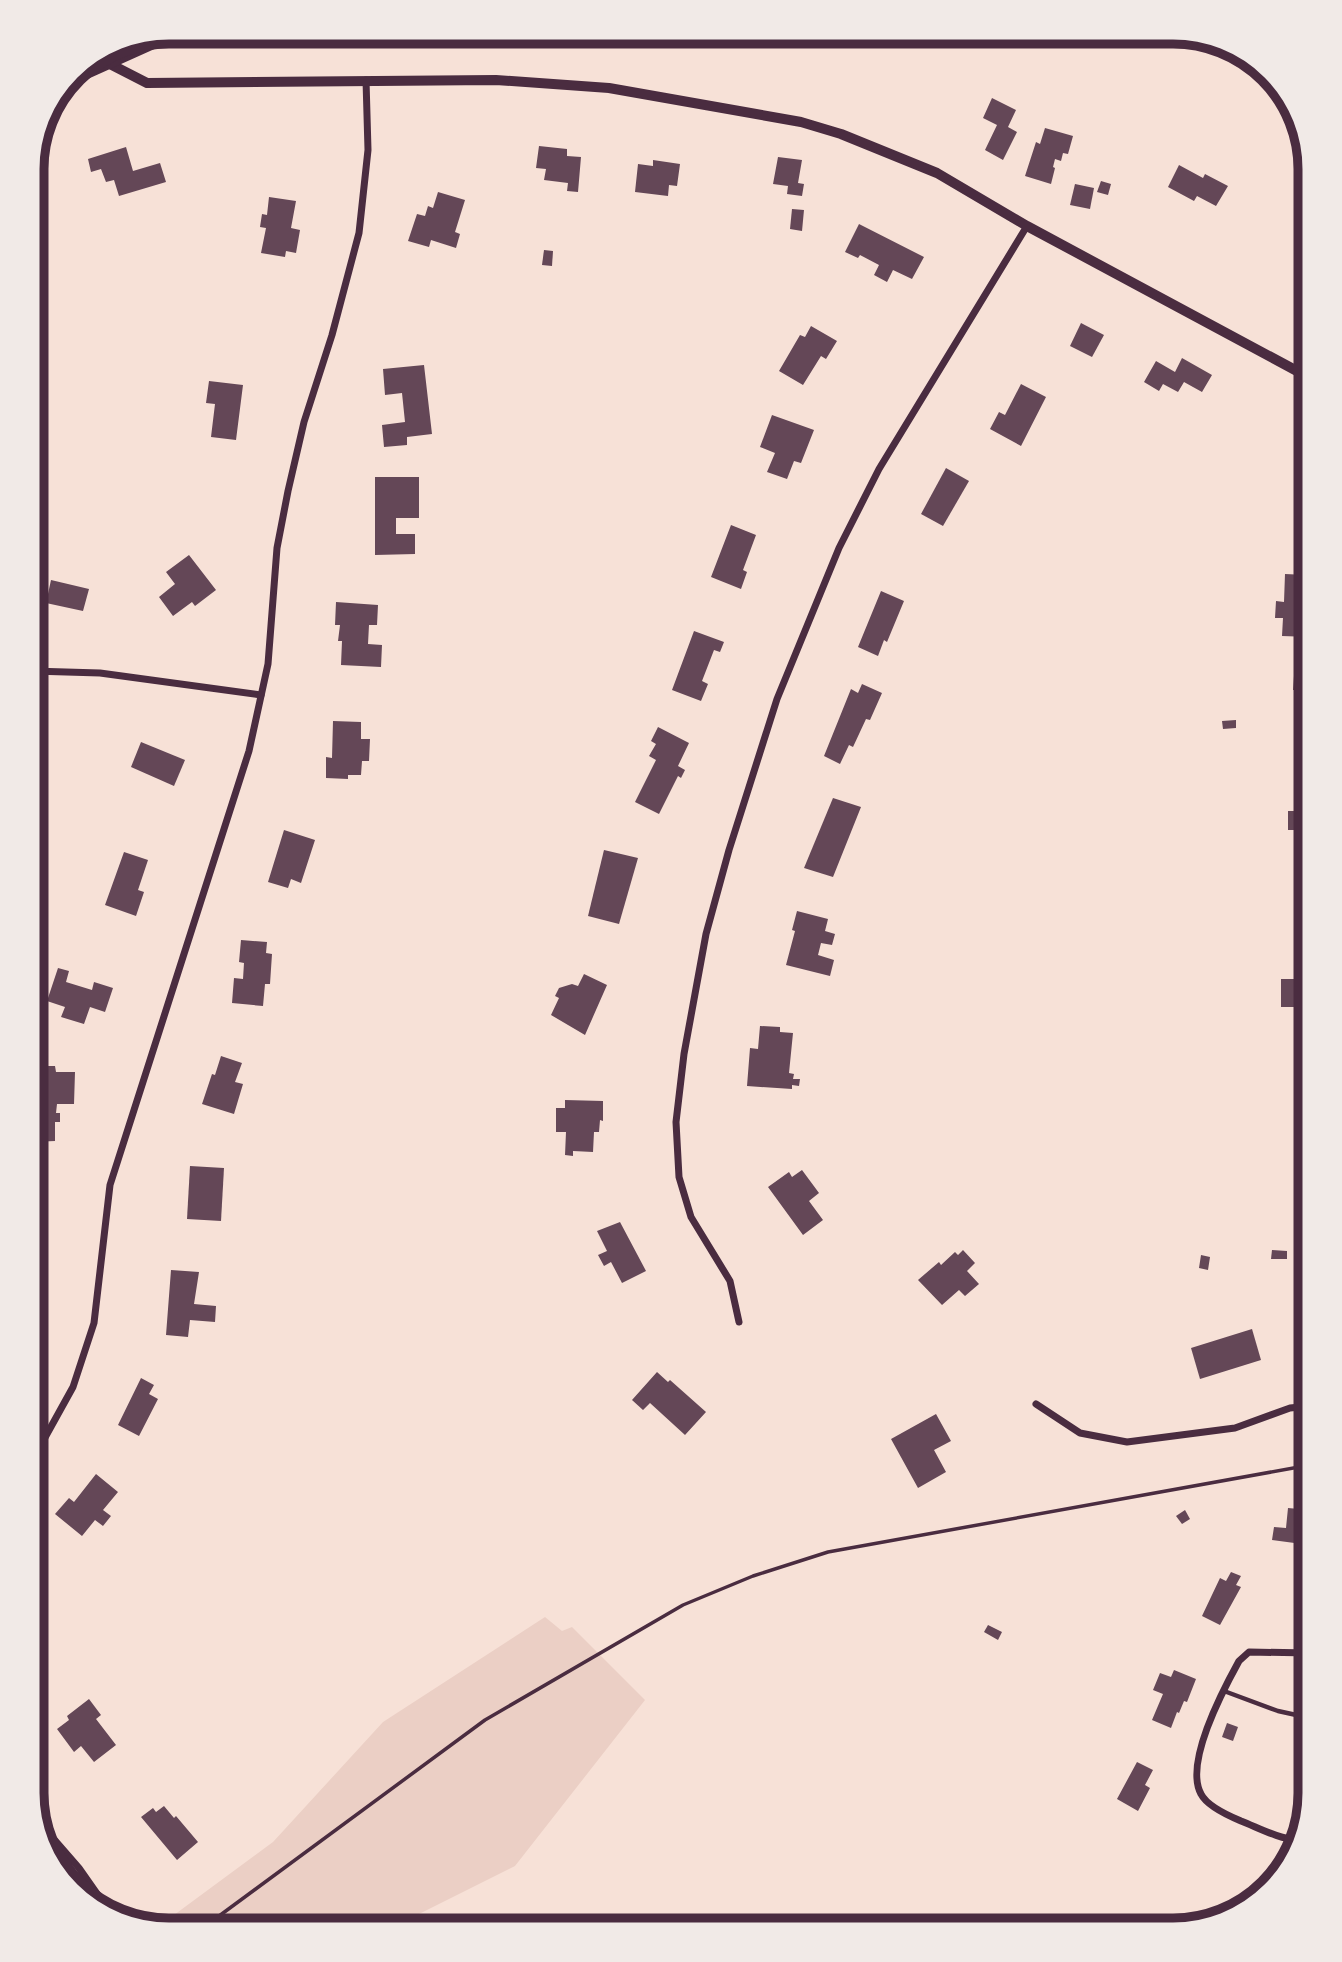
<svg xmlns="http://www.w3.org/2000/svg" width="1342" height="1962" font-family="'Source Sans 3',sans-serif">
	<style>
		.green { fill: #ebcfc5 }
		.building { fill: #644757 }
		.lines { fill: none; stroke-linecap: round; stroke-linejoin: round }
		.path { stroke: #4a2c40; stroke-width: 3.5 }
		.service { stroke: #4a2c40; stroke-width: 4.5 }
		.minor { stroke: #4a2c40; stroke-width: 7 }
		.tertiary { stroke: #4a2c40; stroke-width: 10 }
		.primary { stroke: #4a2c40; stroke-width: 14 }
		.rim { fill: none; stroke: #4a2c40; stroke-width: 9 }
	</style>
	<rect width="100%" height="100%" fill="#f7e1d7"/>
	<polygon class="green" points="545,1617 562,1631 572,1627 645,1700 515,1866 387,1930 155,1929 273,1842 383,1722"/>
	<g class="building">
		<polygon points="387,32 424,32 423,35 411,35 411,43 393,43 393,34 387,34"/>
		<polygon points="500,32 557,32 557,43 514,42 514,48 500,47"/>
		<polygon points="992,98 1016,110 1008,127 1017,132 1003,160 985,150 997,125 983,118"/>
		<polygon points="1045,128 1073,136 1068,154 1063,153 1061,161 1055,159 1053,167 1055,168 1051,184 1025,176 1036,142 1040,144"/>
		<polygon points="539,146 567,149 567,156 581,157 578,192 567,191 568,183 544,180 546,169 536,168"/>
		<polygon points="126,147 133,171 160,163 166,182 119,196 114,180 106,182 101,169 91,172 88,159"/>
		<polygon points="778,157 802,160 798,183 804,184 802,196 787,194 788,186 773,184"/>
		<polygon points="653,160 680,164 677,186 669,185 668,196 635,192 638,164 653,166"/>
		<polygon points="1179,165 1203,178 1205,174 1228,186 1216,206 1197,196 1194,201 1168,187"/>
		<polygon points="1101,181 1111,184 1108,195 1097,192"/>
		<polygon points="1075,184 1094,188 1090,209 1070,205"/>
		<polygon points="438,192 465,200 455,232 460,234 456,248 431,240 429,247 408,241 417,214 425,216 428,206 433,208"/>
		<polygon points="269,197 296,201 291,228 300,230 296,253 286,251 285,257 261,253 266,228 260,227 262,214 267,215"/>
		<polygon points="792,209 804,210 802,231 790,229"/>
		<polygon points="859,224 924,257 912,279 893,270 887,282 874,275 879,265 860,255 858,258 845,252"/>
		<polygon points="544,250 553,251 552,266 542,265"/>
		<polygon points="1081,323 1104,335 1092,357 1070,346"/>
		<polygon points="811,326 837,341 826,359 821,356 803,385 779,371 800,335 805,337"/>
		<polygon points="1182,358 1212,375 1202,392 1184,382 1178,392 1163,384 1159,391 1144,382 1156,361 1175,372"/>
		<polygon points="424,365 432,434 407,437 407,445 384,447 382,425 405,422 402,393 385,395 383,369"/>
		<polygon points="209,381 243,385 236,440 211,437 215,404 206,403"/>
		<polygon points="1021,384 1046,397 1021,446 990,429 999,412 1005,415"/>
		<polygon points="772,415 814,430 801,463 794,461 787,479 767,472 775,453 760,447"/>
		<polygon points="1310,435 1310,473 1300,468 1304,461 1299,458"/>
		<polygon points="946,468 969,481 943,526 921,514"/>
		<polygon points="375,477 419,477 419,518 396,518 396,534 415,534 415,554 375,555"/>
		<polygon points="1310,495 1310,517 1303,513"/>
		<polygon points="731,525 756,535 743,570 747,572 741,589 711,577"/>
		<polygon points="189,555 216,590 195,606 192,602 173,616 159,597 175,584 166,572"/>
		<polygon points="1285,574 1307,575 1305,601 1310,601 1310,637 1282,636 1283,618 1275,618 1276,601 1284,602"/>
		<polygon points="51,580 89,589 83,611 46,603"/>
		<polygon points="881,591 904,601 887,642 884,640 878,656 858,647"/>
		<polygon points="336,602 378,605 377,625 369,625 368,644 382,645 381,667 341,665 342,641 338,641 340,625 335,625"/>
		<polygon points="694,631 724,642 720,652 714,650 702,681 708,684 701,701 672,690"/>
		<polygon points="1294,676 1310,676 1310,730 1297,730 1297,716 1304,716 1305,690 1293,690"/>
		<polygon points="862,684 882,693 870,720 866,719 853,747 849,745 840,764 824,756 851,689 858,693"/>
		<polygon points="1236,720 1236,728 1223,729 1222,721"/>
		<polygon points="333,721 361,722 361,739 370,739 369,761 362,761 361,775 348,775 348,779 326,778 326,757 332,758"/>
		<polygon points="658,727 689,743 678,766 685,770 681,778 678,776 659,814 635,802 656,760 649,756 656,744 651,741"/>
		<polygon points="141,742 185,760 174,786 131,767"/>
		<polygon points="1305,785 1310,785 1310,830 1288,830 1288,811 1305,811"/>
		<polygon points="833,798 861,807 833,877 804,868"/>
		<polygon points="284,830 315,840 301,883 291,879 288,888 268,882"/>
		<polygon points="604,850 638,858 619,924 588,916"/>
		<polygon points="124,852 148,860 138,890 144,892 136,916 105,905"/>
		<polygon points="1298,867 1310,867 1310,935 1302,935 1301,880 1298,880"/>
		<polygon points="797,911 828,919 825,931 835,934 832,945 821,943 818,955 834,960 830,976 786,965 795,931 792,930"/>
		<polygon points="241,940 267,942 266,953 272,954 270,984 265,984 263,1006 232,1003 234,978 243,979 244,963 239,962"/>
		<polygon points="58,968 69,971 66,982 92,990 94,982 113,988 105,1012 90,1007 84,1024 61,1017 65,1007 47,1001"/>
		<polygon points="584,974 607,985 585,1035 551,1015 559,998 555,996 559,988 572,984 578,986"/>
		<polygon points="1281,979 1297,979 1298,1007 1281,1007"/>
		<polygon points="1304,1005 1310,1006 1310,1022 1303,1022"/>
		<polygon points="760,1026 780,1027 780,1032 793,1033 789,1073 794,1074 793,1079 800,1079 799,1086 792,1085 792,1089 747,1086 750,1048 758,1049"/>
		<polygon points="221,1056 242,1063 235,1082 243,1084 234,1114 202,1104 212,1074 215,1075"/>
		<polygon points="32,1066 55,1066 56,1072 75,1072 74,1104 57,1104 56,1113 60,1113 60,1122 55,1122 55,1141 32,1142"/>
		<polygon points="565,1100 603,1101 603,1121 600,1120 599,1132 594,1132 593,1152 573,1151 573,1156 565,1155 566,1132 556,1132 556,1108 565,1108"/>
		<polygon points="190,1166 224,1168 221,1221 187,1219"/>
		<polygon points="802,1170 819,1193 809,1201 823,1220 803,1235 768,1187 789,1172 792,1177"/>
		<polygon points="32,1197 38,1198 37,1225 32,1225"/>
		<polygon points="620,1222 646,1271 622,1283 611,1262 604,1266 598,1255 607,1251 597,1231"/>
		<polygon points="963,1250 975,1263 967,1271 979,1284 965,1296 959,1290 942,1305 918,1280 939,1262 941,1265 955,1252 958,1255"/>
		<polygon points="1272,1250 1287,1251 1287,1259 1271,1259"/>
		<polygon points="1201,1255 1210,1257 1208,1270 1199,1268"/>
		<polygon points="1298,1260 1310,1260 1310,1307 1303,1307 1305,1271 1298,1271"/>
		<polygon points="171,1270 199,1272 194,1304 216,1306 215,1322 190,1320 188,1337 166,1335"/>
		<polygon points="1252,1329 1261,1360 1200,1379 1191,1348"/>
		<polygon points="657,1372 668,1382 670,1380 706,1412 685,1435 650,1403 643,1410 632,1400"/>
		<polygon points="141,1378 154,1385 149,1394 158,1399 139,1436 118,1425"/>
		<polygon points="936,1414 951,1441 934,1450 946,1472 918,1488 891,1439"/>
		<polygon points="96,1474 118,1492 103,1510 111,1516 103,1526 95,1520 82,1536 55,1514 69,1498 74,1502"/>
		<polygon points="1288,1508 1310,1510 1307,1534 1304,1534 1302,1544 1272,1540 1274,1527 1286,1528"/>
		<polygon points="1185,1510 1190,1519 1182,1524 1176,1516"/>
		<polygon points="1231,1572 1241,1576 1236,1585 1241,1587 1220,1625 1202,1616 1220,1578 1226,1581"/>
		<polygon points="988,1625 1002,1632 998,1640 984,1632"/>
		<polygon points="1174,1670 1196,1679 1187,1702 1184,1701 1179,1713 1177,1712 1171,1728 1152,1720 1163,1694 1153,1690 1160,1673 1171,1677"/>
		<polygon points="89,1699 101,1715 96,1719 116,1745 94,1762 81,1746 74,1752 57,1729 69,1720 67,1716"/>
		<polygon points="1227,1723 1238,1727 1233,1741 1222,1737"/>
		<polygon points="1137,1762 1153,1770 1145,1785 1150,1788 1138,1811 1117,1799"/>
		<polygon points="164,1806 174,1818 176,1816 198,1842 177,1860 141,1817 153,1808 156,1812"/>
	</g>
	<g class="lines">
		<polyline class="path" points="200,1930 485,1720 683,1605 753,1576 828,1552 1310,1465"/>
		<polyline class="service" points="1224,1691 1278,1711 1310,1718"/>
		<g class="minor">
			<polyline points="32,671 100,673 261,695"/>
			<polyline points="739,1322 730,1281 691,1217 679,1177 676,1122 684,1054 706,934 729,850 777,699 839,548 879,469 1027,226"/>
			<polyline points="1036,1404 1080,1433 1127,1442 1235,1428 1290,1408 1310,1406"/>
			<polyline points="32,1457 37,1452 73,1387 94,1323 110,1185 249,751 268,664 277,548 288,491 304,422 332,335 359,233 368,150 366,80"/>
			<polyline points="39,1822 79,1868 112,1915"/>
			<path d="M1298 1840C1279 1839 1259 1828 1241 1821 1229 1816 1207 1806 1201 1794 1184 1763 1223 1690 1239 1661L1249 1652 1310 1653"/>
		</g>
		<polyline class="tertiary" points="108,63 147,83 496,80 609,88 801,122 841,134 937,173 1027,226 1310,378"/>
		<polyline class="primary" points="66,81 175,32"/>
	</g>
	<path d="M0 0H1342V1962H0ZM169 44H1173A125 125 0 0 1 1298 169V1793A125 125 0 0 1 1173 1918H169A125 125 0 0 1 44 1793V169A125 125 0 0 1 169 44Z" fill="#f1eae7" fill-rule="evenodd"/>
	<path class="rim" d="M169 44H1173A125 125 0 0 1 1298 169V1793A125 125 0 0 1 1173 1918H169A125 125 0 0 1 44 1793V169A125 125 0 0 1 169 44Z"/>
</svg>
